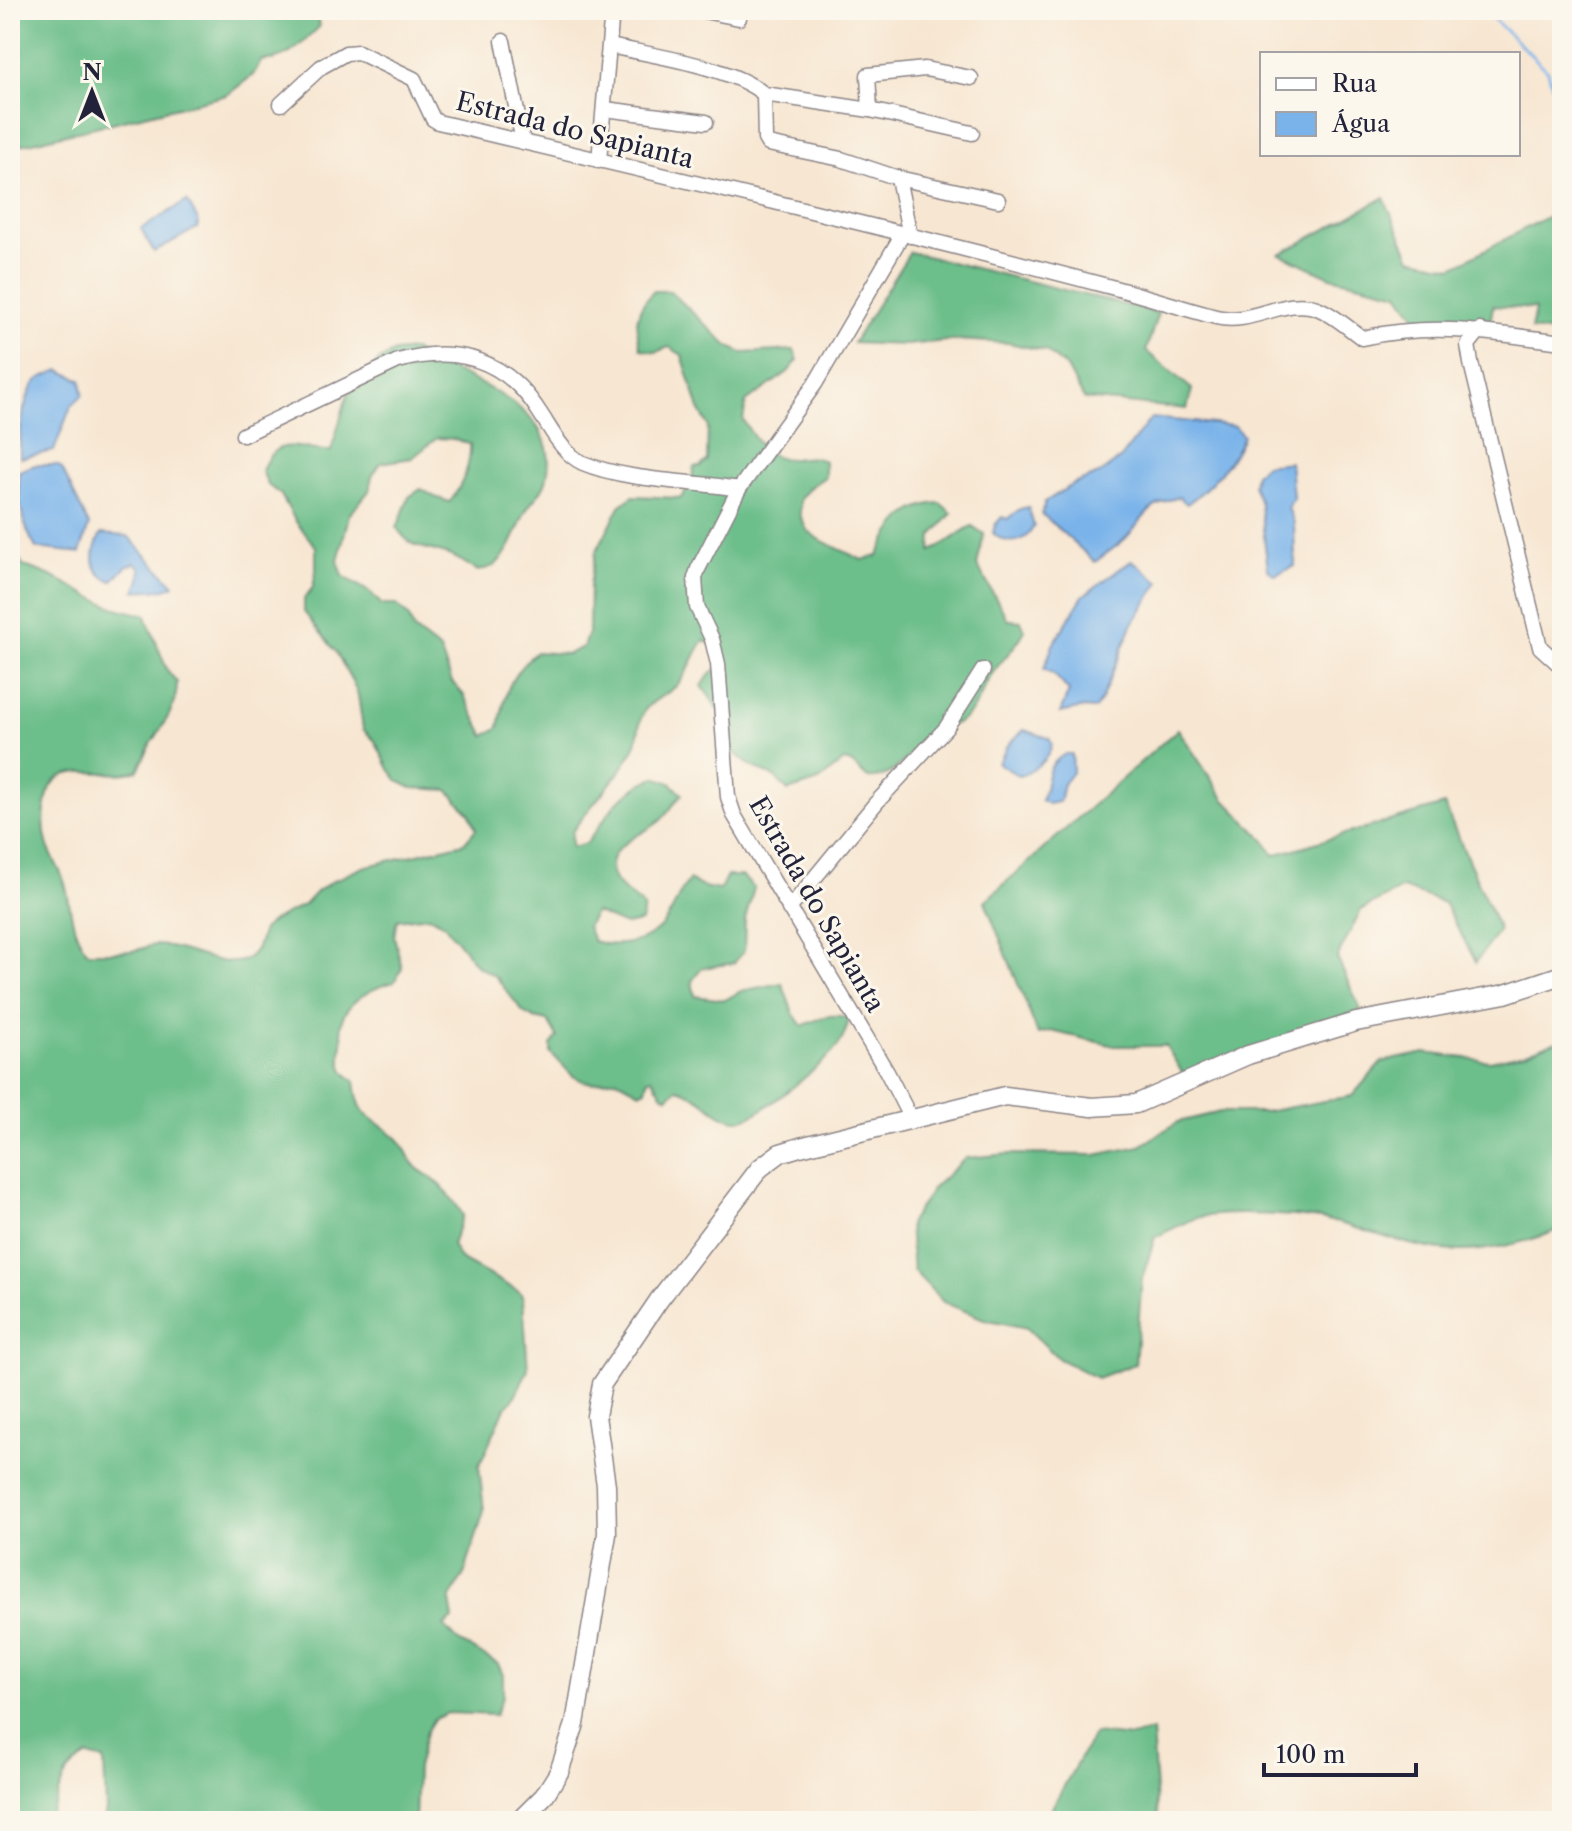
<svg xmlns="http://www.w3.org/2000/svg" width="1572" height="1831" viewBox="0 0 1572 1831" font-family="'Libre Caslon Text',serif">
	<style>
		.forest { fill: #6cbe8a; stroke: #477062; stroke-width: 2 }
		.water { fill: #79b3ea; stroke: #4e6a92; stroke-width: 2 }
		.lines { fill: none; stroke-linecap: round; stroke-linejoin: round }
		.stream { stroke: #79b3ea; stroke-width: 3 }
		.minor-casing { stroke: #8c8486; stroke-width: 17 }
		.major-casing { stroke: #8c8486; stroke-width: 21 }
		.minor { stroke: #fff; stroke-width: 14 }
		.major { stroke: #fff; stroke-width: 18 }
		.labels { text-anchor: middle; stroke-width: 6; stroke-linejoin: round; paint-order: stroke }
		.street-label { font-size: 26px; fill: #22223b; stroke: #fbf7ec }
	</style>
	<rect width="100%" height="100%" fill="#fbf7ec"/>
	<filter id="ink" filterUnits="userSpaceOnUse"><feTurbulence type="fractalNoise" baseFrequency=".0125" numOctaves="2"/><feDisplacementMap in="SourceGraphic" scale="16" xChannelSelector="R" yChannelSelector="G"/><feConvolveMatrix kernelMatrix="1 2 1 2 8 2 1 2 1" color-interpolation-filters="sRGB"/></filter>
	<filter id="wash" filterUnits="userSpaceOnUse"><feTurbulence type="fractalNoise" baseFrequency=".006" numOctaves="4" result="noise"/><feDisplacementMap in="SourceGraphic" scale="32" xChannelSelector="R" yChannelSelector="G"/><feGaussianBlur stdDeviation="1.8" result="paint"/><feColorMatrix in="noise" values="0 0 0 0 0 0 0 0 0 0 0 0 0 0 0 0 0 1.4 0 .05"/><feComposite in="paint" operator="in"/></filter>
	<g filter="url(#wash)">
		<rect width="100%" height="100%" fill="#f7e6d1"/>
		<g class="forest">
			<path d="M10,10H314L320,26C303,43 287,62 262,60L253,75L227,95L17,146L10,142Z"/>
			<polygon points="1384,198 1411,258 1453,267 1562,209 1562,334 1531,330 1535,309 1493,306 1490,324 1417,318 1399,293 1331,277 1280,254"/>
			<polygon points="910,252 1158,313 1146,351 1192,389 1187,409 1084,399 1067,368 1046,351 1008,343 956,340 906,345 853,343"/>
			<path d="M654,291H670L728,346L742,353L794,350L798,360L788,372L746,402L743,420C755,440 766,460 793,459C808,458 809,455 825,461V477L810,487L800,499V515L806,529L818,539L862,560L878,556C891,527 906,505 940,503L952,513L932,536L931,551C947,545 957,533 972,526L984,534L977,565L1008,620L1021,621L1025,630C1016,649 998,662 988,680C980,695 979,704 966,717C956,727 943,724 932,732C912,747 897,781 868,778L851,763L844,761L819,781L788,791L776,778L748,764L723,744L721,713L702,686L710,674L723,664L718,648L704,640C694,654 690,670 679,683C669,695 654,698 645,710C637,721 640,735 635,746C620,778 591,803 572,832V847L587,843L616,803L641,784L655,777L671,783L682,794C675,802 669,812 662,819C646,835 601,845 613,876C618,889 634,897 644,907L641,922L625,925L595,912L587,926L593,941C618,949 651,943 667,919C676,906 679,892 689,880L703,887L720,890L727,876H742L754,888L745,920L744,951L734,963L702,968L692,981L695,996L725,1000L741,991L782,983L793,1013L802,1026C817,1019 832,1012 849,1018C847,1029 844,1038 837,1047C825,1063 754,1122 737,1120C717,1119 702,1094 677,1089L668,1097L663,1095L652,1078L648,1079L646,1089L640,1092L616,1079L592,1083L583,1081L573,1076L551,1053V1045L557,1037L548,1021L534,1018L523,1012L495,976L477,966L443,923L429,916L397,920L394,936L402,968L394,982C374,987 345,1001 341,1024C340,1030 344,1036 342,1043C340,1059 339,1072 355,1081C359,1124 374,1115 398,1139C405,1146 408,1158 415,1166C420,1172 429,1175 435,1181C447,1190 455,1202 463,1215L452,1245L460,1259L520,1292L523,1299L528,1370L513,1400L505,1408L479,1466L484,1511L465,1572L450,1600L453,1619L444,1626L457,1640L498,1664L503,1675V1695L495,1715L448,1713L434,1719L426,1732L417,1768L415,1821H103L106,1810L104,1760L88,1756C56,1773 62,1794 47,1821H10V539L23,566C67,577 98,610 145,614L167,670L177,682C177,706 166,721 153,741C147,750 143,761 138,770C114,780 80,764 59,778C43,789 42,825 47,843C51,858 63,872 66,888C72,913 71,931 88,952C103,952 122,953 137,950C144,949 148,945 155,945C194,945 253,992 262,930L274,920L304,905L317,891L333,881L363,867L464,843L476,829L470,814L448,790L412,788L398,781L389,769L375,741L363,729L358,695L352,681L336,652L304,612V599L313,587L316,571V547L296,522L281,495L268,485L262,471C276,432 299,451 331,451L347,396L355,384L381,359L395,352L414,350C462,381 567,404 546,481C542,494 532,500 526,511C517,528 511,552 495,565C491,568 483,569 478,571C468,565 459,558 448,555C425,546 412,551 397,528L409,497L421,489L435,497L450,502C462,485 471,464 470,444L453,439L437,438L412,458L381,463L372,476L369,491L349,515L338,561L343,576L371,593L382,605H397L408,616L415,631L440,650L452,682L463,694L485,736L499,727C505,693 509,675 536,652L568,654L583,647L589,630L590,584L596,552L620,506L633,496L681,498L691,483L694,467H700L707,460L708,425L699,409L682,355L669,347L656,352L641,349C634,324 635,309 654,291Z"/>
			<polygon points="1178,729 1225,800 1266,842 1274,855 1444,805 1499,930 1476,962 1444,903 1403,888 1361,910 1337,958 1361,1010 1183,1074 1166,1046 1115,1046 1051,1031 1038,1034 985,901"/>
			<path d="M1562,1039V1229C1530,1241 1495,1251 1460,1251C1417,1251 1376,1233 1335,1222C1307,1215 1220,1210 1194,1219C1181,1224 1168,1231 1155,1237L1142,1279L1135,1364L1097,1378L1059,1359L1027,1328L984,1319L943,1302L913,1270L909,1224L933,1188L966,1158L1009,1154L1095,1155L1140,1146L1178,1122L1220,1112H1264L1352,1096L1382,1062L1425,1053L1490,1061L1526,1053Z"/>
			<polygon points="1152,1731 1158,1821 1034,1821 1050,1811 1094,1733 1132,1737"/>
		</g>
		<g class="water">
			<polygon points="187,201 199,222 197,228 154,252 141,229"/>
			<path d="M60,370L81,380L83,395L71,406L54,451L20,458C19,437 22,397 37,381C42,376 53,373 60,370Z"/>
			<path d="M1151,418L1235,426L1243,436C1232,463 1210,487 1187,504L1179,497C1147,505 1147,515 1127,537C1118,546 1105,554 1095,562L1042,514L1045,502L1072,485L1101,473L1121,458Z"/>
			<polygon points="1290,462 1293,498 1288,508 1294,523 1295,566 1275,575 1268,570 1260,504 1253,485 1255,474 1264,465"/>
			<path d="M35,465H57L62,469L89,525L80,553L36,548C21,523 18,500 19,471Z"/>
			<path d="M1028,507L1034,526C1025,544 1007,546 993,533L995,525L1002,517L1007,519L1020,509Z"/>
			<path d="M101,534L128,536L174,585L166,589L135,591L140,580L141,568L135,563L126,567L112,581C88,573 92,551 101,534Z"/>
			<polygon points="1132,560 1160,582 1132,625 1102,698 1095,709 1082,708 1060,713 1069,691 1054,674 1044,669 1053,645 1083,596"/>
			<path d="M1024,730L1049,738L1052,744C1050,758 1032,773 1019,776L998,763L1009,744Z"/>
			<path d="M1065,754H1072L1073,771L1063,784L1059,802L1048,804L1041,800C1051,780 1041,769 1065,754Z"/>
		</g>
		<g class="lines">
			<polyline class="stream" points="1484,10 1548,71 1562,119"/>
		</g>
	</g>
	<g filter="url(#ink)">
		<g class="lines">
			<defs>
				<g id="minor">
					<polyline points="699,10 739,18"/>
					<polyline points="503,41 523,142"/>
					<path d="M610,46C654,56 730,66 764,94L765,139L768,144L841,159L898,178L998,200"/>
					<polyline points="764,94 870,110 972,133"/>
					<path d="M281,104L321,67L346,53L358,52L414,79L433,119L438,122C663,175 888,228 1111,287C1146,296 1181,308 1216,317C1253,326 1284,296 1317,308C1333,314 1348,328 1362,338C1435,322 1490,333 1562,342"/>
					<polyline points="605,109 706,122"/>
					<polyline points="870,110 868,75 925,69 971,78"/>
					<polyline points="599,161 612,10"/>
					<polyline points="898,178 910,236"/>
					<polyline points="902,235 815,384 739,489 698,569 695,578 697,607 712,639 718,664 728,797 734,815 887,1072 911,1119"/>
					<polyline points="1480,330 1468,345 1471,363 1540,647 1562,667"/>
					<path d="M243,435L398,361C458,344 507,360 540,413C552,431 563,454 583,463C626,481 692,481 739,489"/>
					<polyline points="789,909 876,803 946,728 983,670"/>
				</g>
				<polyline id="major" points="519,1821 544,1796 559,1772 575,1724 607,1534 606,1485 596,1416 602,1384 659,1300 760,1168 780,1153 800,1147 1005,1096 1092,1107 1136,1104 1248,1055 1356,1022 1505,994 1562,975"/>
			</defs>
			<use href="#minor" class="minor-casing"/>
			<use href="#major" class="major-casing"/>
			<use href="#minor" class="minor"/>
			<use href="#major" class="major"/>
		</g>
	</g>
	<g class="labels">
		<g class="street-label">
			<text transform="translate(575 130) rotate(14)" y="9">Estrada do Sapianta</text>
			<text transform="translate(817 904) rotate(60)" y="9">Estrada do Sapianta</text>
		</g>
	</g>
	<rect width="1572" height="1831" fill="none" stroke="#fbf7ec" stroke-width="40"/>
	<rect x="1260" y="52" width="260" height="104" fill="#fbf7ec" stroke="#a4a2a5" stroke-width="2"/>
	<rect x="1276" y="78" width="40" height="12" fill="#ffffff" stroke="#a4a2a5" stroke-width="2"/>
	<text x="1332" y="92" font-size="24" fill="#22223b">Rua</text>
	<rect x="1276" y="112" width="40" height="24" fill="#79b3ea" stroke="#a4a2a5" stroke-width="2"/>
	<text x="1332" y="132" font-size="24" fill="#22223b">Água</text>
	<g transform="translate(92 92)" stroke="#fbf7ec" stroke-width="6" paint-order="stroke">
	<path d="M0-6L14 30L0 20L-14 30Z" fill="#22223b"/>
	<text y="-12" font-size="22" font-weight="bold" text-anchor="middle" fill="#22223b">N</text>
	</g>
	<path d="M1264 1763v12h152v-12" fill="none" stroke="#22223b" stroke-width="4"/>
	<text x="1276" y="1763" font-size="24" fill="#22223b" stroke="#fbf7ec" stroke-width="6" paint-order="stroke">100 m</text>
</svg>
